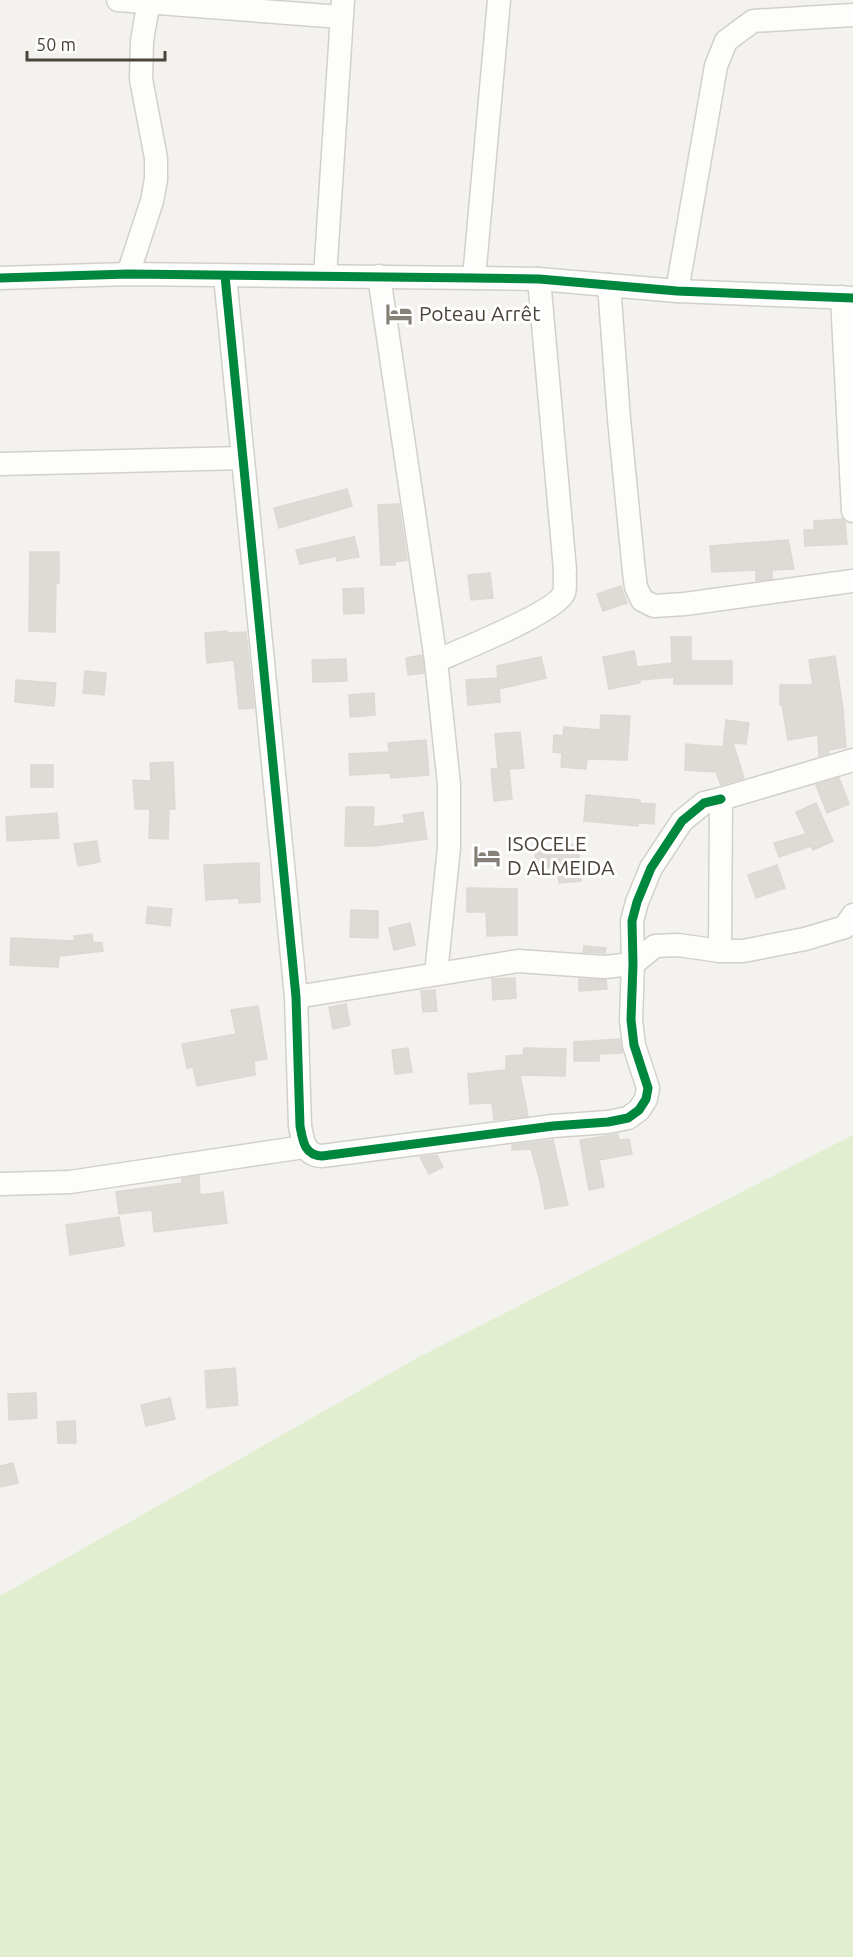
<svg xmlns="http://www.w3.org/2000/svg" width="853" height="1957" viewBox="0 0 853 1957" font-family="Ubuntu,sans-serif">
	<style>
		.green { fill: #e1eecf }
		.building { fill: #dedbd6; stroke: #dcd9d4; stroke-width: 1.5 }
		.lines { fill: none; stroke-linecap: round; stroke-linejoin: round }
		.minor-casing { stroke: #d2d0cb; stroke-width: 25 }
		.minor { stroke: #fdfdfc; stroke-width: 22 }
		.cycleway-casing { stroke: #fff; stroke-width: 13 }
		.cycleway { stroke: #00873e; stroke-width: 9 }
		.labels { text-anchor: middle; stroke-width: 6; stroke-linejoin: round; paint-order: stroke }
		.poi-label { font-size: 21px; fill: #4b4439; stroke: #fff; text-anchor: start }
	</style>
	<rect width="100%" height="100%" fill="#f4f2ee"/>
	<polygon class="green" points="853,1135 853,1957 0,1957 0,1596 419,1357"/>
	<g class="building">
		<polygon points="347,489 352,506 279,528 274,508"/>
		<polygon points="399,504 407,560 395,562 395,565 381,565 378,505"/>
		<polygon points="843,519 845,522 847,544 805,546 804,530 814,530 814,521"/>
		<polygon points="354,537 359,557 337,561 336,556 300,564 296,550"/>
		<polygon points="788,540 794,569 772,570 772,579 756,581 756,570 712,572 710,546"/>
		<polygon points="30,552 59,552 59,583 56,583 55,632 29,631"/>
		<polygon points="490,573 493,598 471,600 468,575"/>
		<polygon points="621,586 627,603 603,611 597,594"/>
		<polygon points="363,588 364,613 344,614 343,589"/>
		<polygon points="227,631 227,633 246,632 254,708 239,709 234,660 207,663 205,633"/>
		<polygon points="671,637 691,637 691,661 732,661 732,684 674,684 674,677 640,680 640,683 609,689 603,657 634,651 637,667 672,663"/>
		<polygon points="422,655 424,673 408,675 406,658"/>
		<polygon points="835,656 843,709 846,747 828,750 829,753 819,756 818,735 788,740 782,705 780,705 780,685 813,685 809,660"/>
		<polygon points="541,657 546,678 499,689 500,702 468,705 466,680 498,678 498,683 497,666"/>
		<polygon points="346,659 347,681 313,682 312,660"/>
		<polygon points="85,671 106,673 104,695 83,693"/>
		<polygon points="16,680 56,683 54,706 15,702"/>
		<polygon points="374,693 375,715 350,717 349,695"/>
		<polygon points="601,715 630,716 627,760 587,759 586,769 561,767 562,753 553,752 554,735 563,736 564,727 600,730"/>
		<polygon points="726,720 749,723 746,744 733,743 744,778 721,785 716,772 685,770 686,744 723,747"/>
		<polygon points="520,732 524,768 509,769 512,799 494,801 491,769 498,769 495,734"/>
		<polygon points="426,740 429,775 391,778 390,773 350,775 349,754 389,752 388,743"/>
		<polygon points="173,762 175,809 169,809 168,839 149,838 150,809 135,809 133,780 151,781 150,763"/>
		<rect x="31" y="765" width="22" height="22"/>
		<polygon points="839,778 849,804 827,813 816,785"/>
		<polygon points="586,795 640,800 640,803 655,804 654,824 638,823 638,826 584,821"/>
		<polygon points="816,803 833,841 813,850 811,846 779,857 774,843 806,834 796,812"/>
		<polygon points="346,807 374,807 373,827 405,823 403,815 423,812 427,839 373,846 345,846"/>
		<polygon points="57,813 59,838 7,841 6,817"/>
		<polygon points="97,841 100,862 78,866 74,844"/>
		<polygon points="578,844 581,881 559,883 557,868 536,868 535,849 555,849 555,847"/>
		<polygon points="259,863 260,902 239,903 239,898 206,900 204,865"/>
		<polygon points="777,865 785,888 756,898 748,875"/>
		<polygon points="467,888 517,889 517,935 487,936 486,912 467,912"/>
		<polygon points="148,907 172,909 170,926 146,923"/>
		<polygon points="351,910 378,911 378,938 350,937"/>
		<polygon points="410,923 415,945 394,950 389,928"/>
		<polygon points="92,934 93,942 102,943 103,951 59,956 58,967 10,965 11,938 75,941 74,936"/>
		<polygon points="584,946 606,948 605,953 583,952"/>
		<polygon points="515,978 516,998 493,1000 492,979"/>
		<polygon points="579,979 606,980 607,989 579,991"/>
		<polygon points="435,990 437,1011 423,1012 421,991"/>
		<polygon points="346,1004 350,1025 333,1029 329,1007"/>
		<polygon points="258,1006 267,1059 254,1061 255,1075 197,1086 193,1067 187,1068 182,1044 236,1034 231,1010"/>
		<polygon points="620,1039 622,1053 599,1054 599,1061 574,1061 574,1042"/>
		<polygon points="408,1048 412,1072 395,1074 392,1050"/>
		<polygon points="524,1048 566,1049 565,1076 520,1075 528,1116 494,1120 492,1103 470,1104 468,1074 506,1070 506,1056 523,1055"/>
		<polygon points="618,1134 619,1140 629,1139 632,1154 599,1160 604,1187 589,1190 580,1140"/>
		<polygon points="553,1140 568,1205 545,1209 540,1181 531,1149 512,1150 512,1145"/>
		<polygon points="437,1155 443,1167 429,1174 420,1157"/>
		<polygon points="199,1176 200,1195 223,1192 227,1223 154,1232 152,1210 119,1214 116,1192 182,1183 182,1179"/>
		<polygon points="119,1217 124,1246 70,1255 66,1225"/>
		<polygon points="235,1368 238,1405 207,1408 205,1371"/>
		<polygon points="36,1393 37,1418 9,1420 8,1394"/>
		<polygon points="170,1398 175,1419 146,1426 141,1405"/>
		<polygon points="75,1421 76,1443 58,1443 57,1422"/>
		<polygon points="13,1463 18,1483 0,1487 0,1466"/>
	</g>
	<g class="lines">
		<defs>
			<g id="minor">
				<polyline points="118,0 341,17"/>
				<polyline points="128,274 152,201 156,179 156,158 141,79 142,41 149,0"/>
				<path d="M225,276L296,997L300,1126C303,1141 304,1155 322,1156L553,1126L608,1122L628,1118L639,1110L646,1099L648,1088L634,1045L631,1020L633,964L632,921L637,902L651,868L682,821L704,803L721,799"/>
				<polyline points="325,276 343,0"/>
				<polyline points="379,276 436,661 449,785 449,847 436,974"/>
				<polyline points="0,278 128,274 474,278 539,279 677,291 853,298"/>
				<polyline points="474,278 499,0"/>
				<polyline points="609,285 619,419 634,572 636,587 642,600 654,606 685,604 853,581"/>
				<polyline points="677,291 716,66 726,41 753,21 853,15"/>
				<polyline points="842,297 853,511"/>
				<polyline points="0,464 242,458"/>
				<path d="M436,661C459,651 556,612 564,593C566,587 564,577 565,570L539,279"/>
				<polyline points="720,951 721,799 853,760"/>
				<polyline points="296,997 518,961 604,967 633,964 655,946 678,945 720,951 743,951 805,939 845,927 853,915"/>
				<polyline points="0,1184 70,1182 304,1147"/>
			</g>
		</defs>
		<use href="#minor" class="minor-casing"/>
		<use href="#minor" class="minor"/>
		<defs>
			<g id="cycleway">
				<path d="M225,276L296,997L300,1126C303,1141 304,1155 322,1156L553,1126L608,1122L628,1118L639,1110L646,1099L648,1088L634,1045L631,1020L633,964L632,921L637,902L651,868L682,821L704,803L721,799"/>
				<polyline points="0,278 128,274 474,278 539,279 677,291 853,298"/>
			</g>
		</defs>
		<use href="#cycleway" class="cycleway-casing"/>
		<use href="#cycleway" class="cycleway"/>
	</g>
	<defs>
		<symbol id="hotel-bare" viewBox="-9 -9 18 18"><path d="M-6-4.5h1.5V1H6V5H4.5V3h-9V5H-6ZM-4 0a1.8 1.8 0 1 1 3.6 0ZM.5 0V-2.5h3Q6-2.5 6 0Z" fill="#868178" stroke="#fff" stroke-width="2.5" paint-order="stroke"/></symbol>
	</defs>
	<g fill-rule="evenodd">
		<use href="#hotel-bare" x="380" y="295" width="38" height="38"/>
		<use href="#hotel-bare" x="468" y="837" width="38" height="38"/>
	</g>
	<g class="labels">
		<g class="poi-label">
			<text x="419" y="321">Poteau Arrêt</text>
			<text x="507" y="851">ISOCELE<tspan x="507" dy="24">D ALMEIDA</tspan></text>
		</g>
	</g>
	<path d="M27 51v9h138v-9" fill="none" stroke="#4b4439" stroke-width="3"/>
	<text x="36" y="51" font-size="18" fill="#4b4439" stroke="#ffffff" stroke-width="4.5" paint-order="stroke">50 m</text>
</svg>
